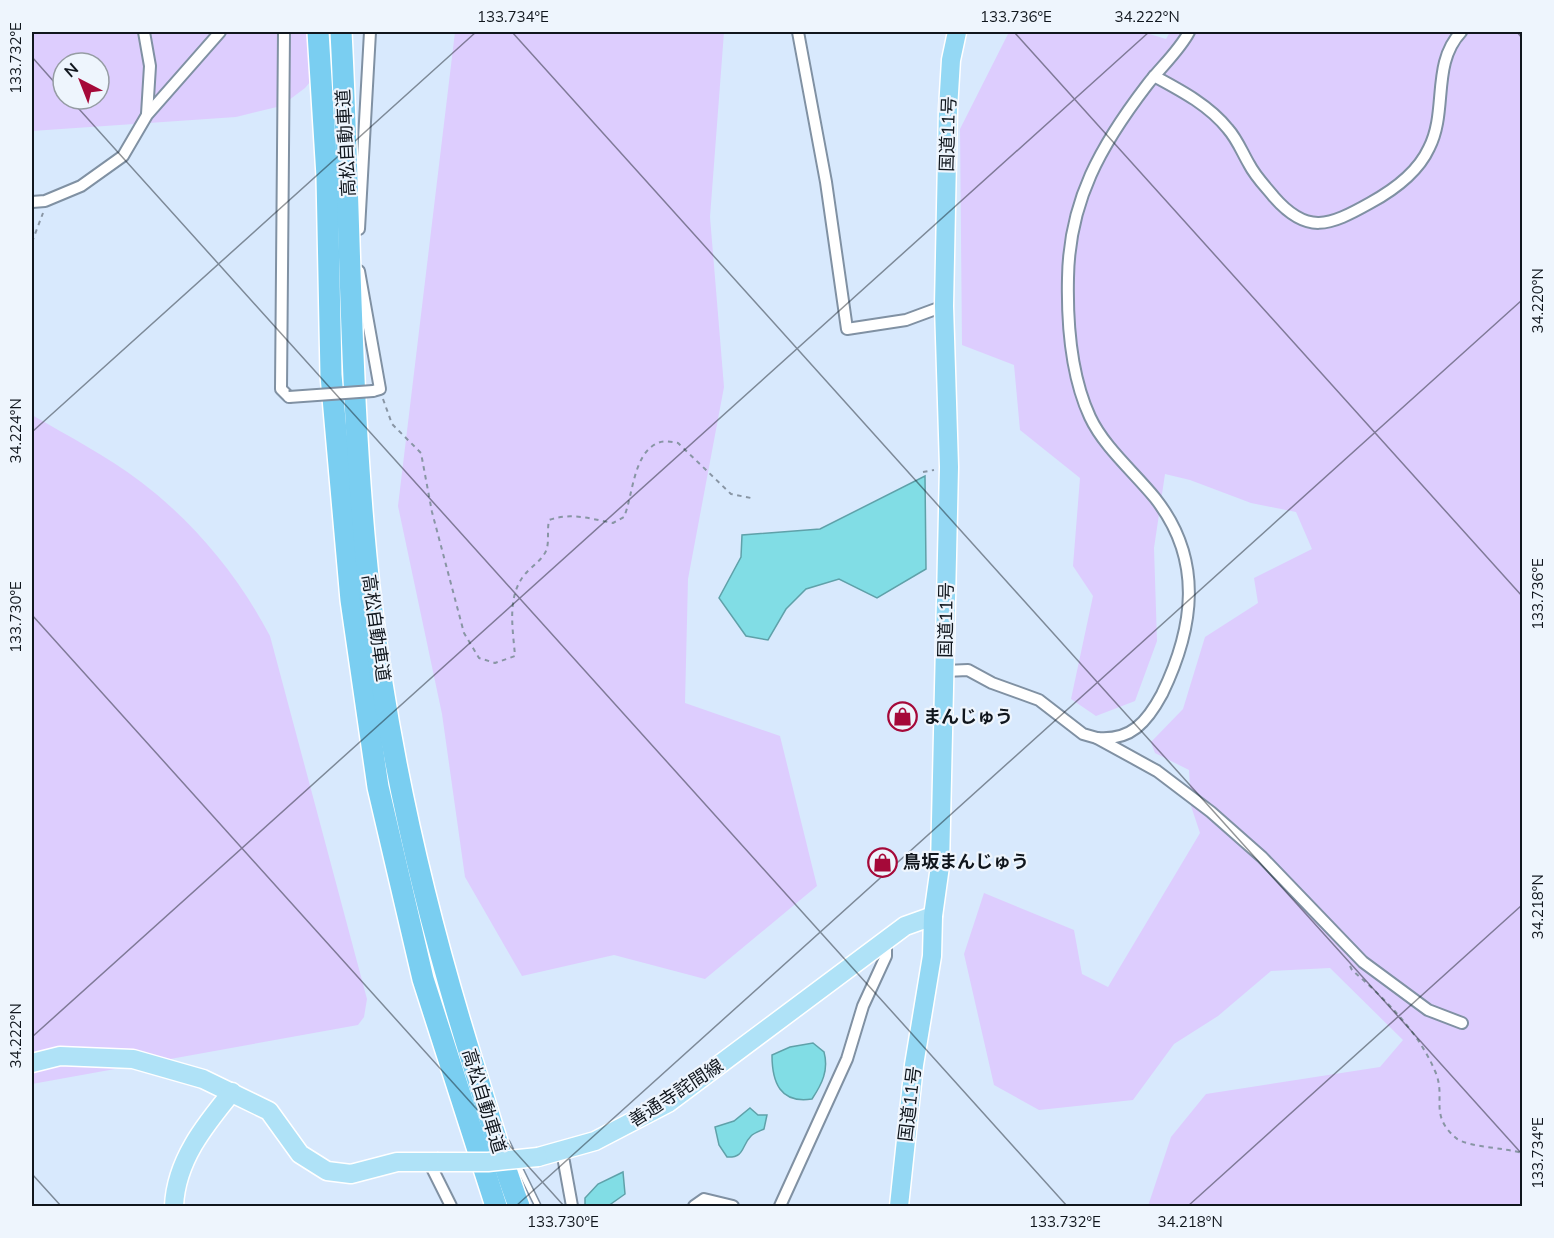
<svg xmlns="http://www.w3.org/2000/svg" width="1554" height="1238" viewBox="0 0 1554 1238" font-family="Mulish,'Noto Sans JP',sans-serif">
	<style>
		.green { fill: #ddcdfe; fill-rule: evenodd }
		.water { fill: #81dde5; stroke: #5fa1a9; stroke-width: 1.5 }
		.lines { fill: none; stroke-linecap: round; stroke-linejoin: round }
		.service-casing { stroke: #8091a3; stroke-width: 8 }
		.minor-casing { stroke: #8091a3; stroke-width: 14 }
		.primary-casing { stroke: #fff; stroke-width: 21 }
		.trunk-casing { stroke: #fff; stroke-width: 21 }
		.motorway-casing { stroke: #fff; stroke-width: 24 }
		.path { stroke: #8895a4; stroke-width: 2; stroke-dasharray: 4.5 4.5; stroke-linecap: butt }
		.service { stroke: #fff; stroke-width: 5 }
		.minor { stroke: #fff; stroke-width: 10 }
		.primary { stroke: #afe2f7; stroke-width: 18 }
		.trunk { stroke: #94d8f4; stroke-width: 18 }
		.motorway { stroke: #7acef1; stroke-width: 21 }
		.minor-bridge-casing { stroke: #8091a3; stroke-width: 14; stroke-linecap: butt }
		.primary-bridge-casing { stroke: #fff; stroke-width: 21; stroke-linecap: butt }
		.minor-bridge { stroke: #fff; stroke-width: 10 }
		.primary-bridge { stroke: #afe2f7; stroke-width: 18 }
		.ticks { fill: none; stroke: #10161d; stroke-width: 1.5; stroke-opacity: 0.45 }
		.labels { text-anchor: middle; stroke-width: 4.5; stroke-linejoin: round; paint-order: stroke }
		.street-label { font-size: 18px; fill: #10161d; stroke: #eef5fd }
		.poi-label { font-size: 18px; font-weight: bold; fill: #10161d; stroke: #eef5fd; text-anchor: start }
		.neatline { fill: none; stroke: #10161d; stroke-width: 2 }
		.ticks-label { font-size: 15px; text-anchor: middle; fill: #10161d }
	</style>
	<rect width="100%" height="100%" fill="#d8e9fd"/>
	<g class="green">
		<path d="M32,32H321L315,76L305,88L281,106L236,117L32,131ZM63,63H99V99H63Z"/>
		<polygon points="455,32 724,32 710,217 724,387 688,579 685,703 780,736 817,886 705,979 614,955 522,976 465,877 442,714 398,506"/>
		<polygon points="1009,32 1143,32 1166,39 1170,32 1522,32 1522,1206 1148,1206 1171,1137 1206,1094 1380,1067 1403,1040 1330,968 1271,971 1218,1016 1174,1044 1133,1100 1039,1110 994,1085 964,954 984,893 1074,930 1082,974 1108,987 1200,833 1191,806 1189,770 1155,753 1151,742 1183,709 1205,637 1258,603 1254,578 1312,549 1296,512 1251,503 1190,480 1165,474 1154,548 1157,641 1135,701 1096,716 1071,699 1093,596 1073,566 1080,478 1020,430 1014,365 962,345 960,129"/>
		<path d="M32,415C68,436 107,456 141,482C195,523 239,577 270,636L367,999L364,1017L358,1025L32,1084Z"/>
	</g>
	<g class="water">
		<polygon points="925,476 926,569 877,598 839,579 806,589 786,609 768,640 746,636 719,598 741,557 742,535 820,529"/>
		<path d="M813,1043L824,1052C829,1070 822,1084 812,1099C780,1104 772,1082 772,1055L790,1047Z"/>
		<path d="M750,1108L758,1115H767L764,1129C760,1131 754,1133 751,1136C741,1146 745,1158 727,1157L719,1145L715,1127L734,1121Z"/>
		<polygon points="623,1172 625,1194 608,1206 585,1206 585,1198 598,1184"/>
	</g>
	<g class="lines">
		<defs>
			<polyline id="service" points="507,1143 538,1206"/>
			<g id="minor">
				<polyline points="144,32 150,66 147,114"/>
				<polyline points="284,32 281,389 289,397"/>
				<polyline points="798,32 826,182 847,329 906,320 944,306"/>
				<path d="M1154,76C1180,90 1209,105 1228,129C1237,139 1242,152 1249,164C1255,176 1265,186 1274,197C1307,235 1329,226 1370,203C1392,191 1418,172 1429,148C1448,111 1431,64 1461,32"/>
				<polyline points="32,202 45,201 81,186 123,156 147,115 220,32"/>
				<polyline points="359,229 370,32"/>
				<polyline points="359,271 380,389 373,391"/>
				<polyline points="945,671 968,670 992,683 1039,700 1083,734 1097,738 1157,771 1211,812 1262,857 1363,962 1428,1010 1462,1023"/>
				<path d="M1097,738C1131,741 1147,722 1162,694C1194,628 1204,560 1155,498C1134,472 1104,447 1090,417C1071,376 1067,323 1068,278C1069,201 1101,145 1147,85C1160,68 1179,51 1189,32"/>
				<polyline points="562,1151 572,1206"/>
				<polyline points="429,1162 451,1206"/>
				<polyline points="694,1206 704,1199 733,1206"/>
				<polyline points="780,1206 847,1059 863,1006 886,956 886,943"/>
			</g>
			<g id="primary">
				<polyline points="32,1063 60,1056 133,1059 203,1079 269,1111 300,1154 327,1171 351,1174 397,1162 437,1162"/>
				<polyline points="538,1157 595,1141 668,1103 905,926 933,916"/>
				<path d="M174,1206C176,1161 204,1126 232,1092"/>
			</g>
			<polyline id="trunk" points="899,1206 914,1065 932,956 933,916 940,866 949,467 944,306 948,109 951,60 957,32"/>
			<g id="motorway">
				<polyline points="318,32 327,176 331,375 351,600 378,787 423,979 496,1206"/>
				<path d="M341,32C351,219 349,408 370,595C388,754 425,911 473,1064C488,1111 501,1160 519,1206"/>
			</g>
		</defs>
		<use href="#service" class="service-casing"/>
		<use href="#minor" class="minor-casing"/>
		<use href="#primary" class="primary-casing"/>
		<use href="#trunk" class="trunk-casing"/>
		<use href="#motorway" class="motorway-casing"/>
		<g class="path">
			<polyline points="32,242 43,213"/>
			<path d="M383,399L392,424L421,453L432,512L464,633L479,658L495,663L515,656C513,629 506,595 526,573C532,566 544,559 547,548C549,540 547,530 549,520C571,512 591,519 613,523L624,517C633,496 633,453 658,443C664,440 672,442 678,443L731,494L751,498"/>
			<polyline points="923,472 934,470"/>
			<path d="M1350,966L1352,970C1384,998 1418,1031 1435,1071C1447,1098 1428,1114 1456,1138C1466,1147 1507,1148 1522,1153"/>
		</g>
		<use href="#service" class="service"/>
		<use href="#minor" class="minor"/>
		<use href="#primary" class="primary"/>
		<use href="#trunk" class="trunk"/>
		<use href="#motorway" class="motorway"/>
		<defs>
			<polyline id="minor-bridge" points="289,397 373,391"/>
			<polyline id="primary-bridge" points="437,1162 488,1162 538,1157"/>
		</defs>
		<use href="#minor-bridge" class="minor-bridge-casing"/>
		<use href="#primary-bridge" class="primary-bridge-casing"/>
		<use href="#minor-bridge" class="minor-bridge"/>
		<use href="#primary-bridge" class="primary-bridge"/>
	</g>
	<path class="ticks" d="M512,32L1522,1154M1014,32L1522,596M1517,32L1522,38M32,57L63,92M70,99L1067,1206M32,432L476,32M32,615L564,1206M32,1037L1149,32M32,1174L61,1206M516,1206L1522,300M1188,1206L1522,905"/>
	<defs>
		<symbol id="shop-ring" viewBox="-11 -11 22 22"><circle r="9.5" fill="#eef5fd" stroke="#a50939" stroke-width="1.5"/><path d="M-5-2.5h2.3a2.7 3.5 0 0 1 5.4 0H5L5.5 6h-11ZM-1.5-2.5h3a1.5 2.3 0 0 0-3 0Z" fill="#a50939"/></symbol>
	</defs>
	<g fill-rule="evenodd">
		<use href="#shop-ring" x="886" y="700" width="33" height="33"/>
		<use href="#shop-ring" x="866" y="846" width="33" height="33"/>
	</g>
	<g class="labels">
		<g class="street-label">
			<text transform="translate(948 134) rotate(-88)" y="6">国道11号</text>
			<text transform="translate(346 143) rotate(-93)" y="6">高松自動車道</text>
			<text transform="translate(946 620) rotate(-89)" y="6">国道11号</text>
			<text transform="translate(376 628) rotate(82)" y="6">高松自動車道</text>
			<text transform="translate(676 1093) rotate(-33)" y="6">善通寺詫間線</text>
			<text transform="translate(484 1101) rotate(73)" y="6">高松自動車道</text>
			<text transform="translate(910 1104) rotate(-83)" y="6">国道11号</text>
		</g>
		<g class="poi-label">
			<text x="923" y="723">まんじゅう</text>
			<text x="903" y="868">鳥坂まんじゅう</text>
		</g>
	</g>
	<rect width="1554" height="1238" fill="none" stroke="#eef5fd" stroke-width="66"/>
	<g transform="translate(81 81) rotate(318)"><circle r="28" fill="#eef5fd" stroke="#959ca3" stroke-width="1.5"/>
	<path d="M0-4.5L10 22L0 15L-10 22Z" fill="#a50939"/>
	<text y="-9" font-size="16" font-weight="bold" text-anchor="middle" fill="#10161d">N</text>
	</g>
	<rect x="33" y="33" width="1488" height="1172" class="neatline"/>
	<g class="ticks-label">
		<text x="513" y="22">133.734°E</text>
		<text x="1016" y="22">133.736°E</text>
		<text x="1147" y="22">34.222°N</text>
		<text transform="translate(16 58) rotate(-90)" y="5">133.732°E</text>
		<text transform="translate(1538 301) rotate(-90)" y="5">34.220°N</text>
		<text transform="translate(16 431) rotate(-90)" y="5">34.224°N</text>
		<text transform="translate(1538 594) rotate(-90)" y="5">133.736°E</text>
		<text transform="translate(16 617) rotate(-90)" y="5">133.730°E</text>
		<text transform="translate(1538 907) rotate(-90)" y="5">34.218°N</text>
		<text transform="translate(16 1036) rotate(-90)" y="5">34.222°N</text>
		<text transform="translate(1538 1153) rotate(-90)" y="5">133.734°E</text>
		<text x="563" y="1227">133.730°E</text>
		<text x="1065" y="1227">133.732°E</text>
		<text x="1190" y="1227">34.218°N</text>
	</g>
</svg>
